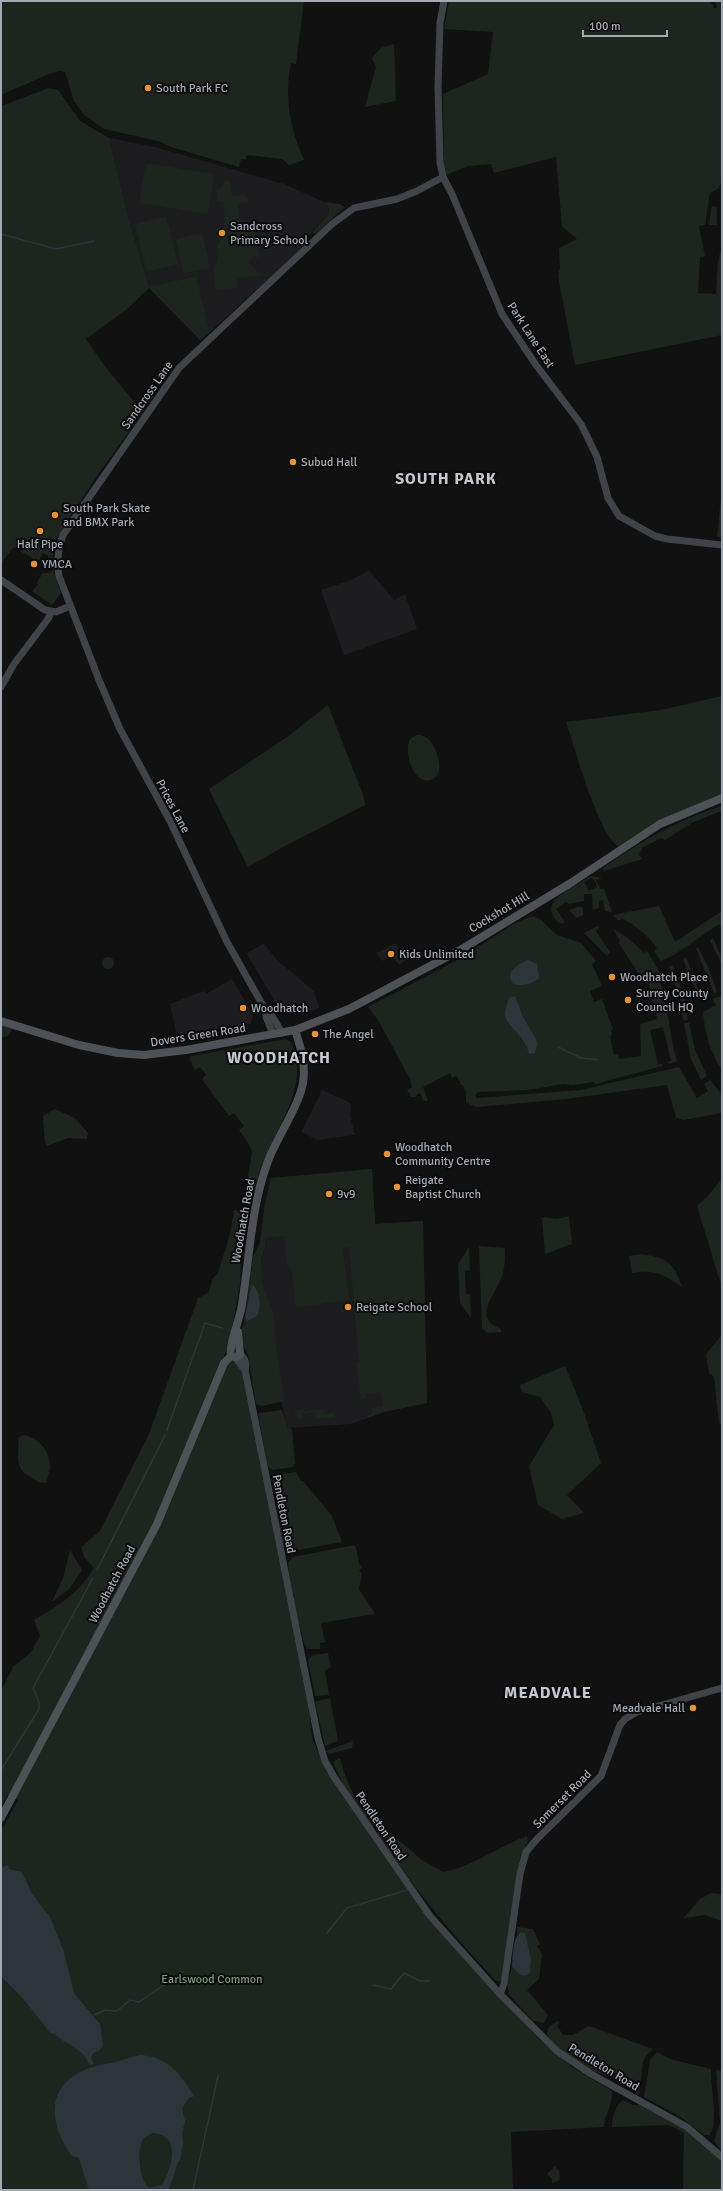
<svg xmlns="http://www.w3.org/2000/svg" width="723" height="2191" viewBox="0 0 723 2191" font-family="Signika,sans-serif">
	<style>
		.built { fill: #1d1d1f }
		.green { fill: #1e251e; fill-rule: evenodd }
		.water { fill: #2b353a; fill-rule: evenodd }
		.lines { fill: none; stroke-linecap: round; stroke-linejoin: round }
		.stream { stroke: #2b353a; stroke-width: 1.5 }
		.secondary { stroke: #404347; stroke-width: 7 }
		.primary { stroke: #4e5156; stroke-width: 8 }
		.poi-dot { fill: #e69335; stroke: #0c0c0d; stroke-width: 1.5 }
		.labels { text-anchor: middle; stroke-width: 4; stroke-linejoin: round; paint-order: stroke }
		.poi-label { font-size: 12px; fill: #a3aab2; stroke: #0c0c0d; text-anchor: start }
		.street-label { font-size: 12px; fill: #a3aab2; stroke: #0c0c0d }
		.park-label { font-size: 12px; fill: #7d9c7b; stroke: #0c0c0d }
		.district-label { font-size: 16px; font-weight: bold; letter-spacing: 1px; fill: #c4c8cf; stroke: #0c0c0d }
	</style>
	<rect width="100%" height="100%" fill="#111112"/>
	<g class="built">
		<polygon points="109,138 155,147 284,184 324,202 329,210 328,215 314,229 300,250 210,332 195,276 149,288 130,224"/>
		<polygon points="369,570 394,600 405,594 417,629 344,655 321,590 351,580"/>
		<polygon points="395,943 407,959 399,965 392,956 382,961 377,953"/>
		<polygon points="264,944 278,961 314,991 319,1008 307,1013 300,1013 283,1008 275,1001 246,953"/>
		<polygon points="232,979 253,1015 251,1024 177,1036 170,1004 204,991 206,994"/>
		<polygon points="322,1090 351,1103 350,1116 355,1135 318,1140 301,1132"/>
		<polygon points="372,1169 375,1224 423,1221 427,1403 384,1412 351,1424 288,1428 278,1391 273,1319 262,1283 263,1275 261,1259 265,1248 265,1227 271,1178"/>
	</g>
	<g class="green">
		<path d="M1,1H304L296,64L291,63C284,97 290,129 304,160L289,165L282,159L247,155L246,159H241L239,167L171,147L158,141L104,129L84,115L74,101L65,72L60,71L49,74L1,95Z"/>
		<polygon points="449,1 710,1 715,9 717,6 715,1 722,1 722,180 719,188 710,193 705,225 699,226 705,256 700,257 698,293 716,294 718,261 722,246 722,335 575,365 558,276 560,268 559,248 577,239 562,226 556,157 494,173 491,164 468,166 446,175 444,167 443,94 488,74 493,32 444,29"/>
		<polygon points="394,44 396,101 365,107 376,67 372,58 381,48"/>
		<polygon points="49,88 58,90 80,121 109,138 130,224 149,287 196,276 210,332 200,340 149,288 127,309 86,339 106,368 143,412 99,473 56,539 53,549 53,566 49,565 48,556 43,553 39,560 36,558 35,560 14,547 1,563 1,106"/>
		<polygon points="146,163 214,174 208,214 139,203"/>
		<polygon points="230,180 232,196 246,195 249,202 238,204 242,230 256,228 260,256 258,258 255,255 248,262 261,275 237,279 238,288 216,290 213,267 218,261 217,245 221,240 220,228 226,227 223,201 217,201 216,189 222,188 224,181"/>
		<polygon points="324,202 339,204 345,207 315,234 312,232 328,215 329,209"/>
		<polygon points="712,206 717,207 717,225 709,225"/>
		<polygon points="166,216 178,264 147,272 135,224"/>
		<polygon points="202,233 210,268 183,273 176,239"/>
		<polygon points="722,488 722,538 717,537"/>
		<polygon points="53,570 61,593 52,605 32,591 38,585 37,582 43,573 49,573"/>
		<path d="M722,696V795L715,796L665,819L619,847C598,835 575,748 566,722L661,710Z"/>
		<polygon points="328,705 363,795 365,805 283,847 248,867 209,789 287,737"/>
		<path d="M417,735C433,733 444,764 437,776C417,794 402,754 410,739Z"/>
		<path d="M722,806V811L693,822L665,840L662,838L643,847L639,854L642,859L604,871L603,868C639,842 679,819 722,806Z"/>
		<path d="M591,876L602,878L596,880L600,889L604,888L612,912L605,911L603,900L599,901V908L593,910L592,894H584V901L569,904L566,902L556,909L565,922L562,924C557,922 554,919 552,913C546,897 580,884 591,876ZM591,878L595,881L597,887L588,891L585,882Z"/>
		<path d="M659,906L675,942L722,911V928L719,924L674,955L661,961L654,951L657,948C648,935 635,925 621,918L619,921L613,915C629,911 643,910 659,906Z"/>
		<polygon points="577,907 583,907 583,915 576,918 569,910"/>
		<path d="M533,916L540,919L557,935L581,943L596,961L592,964L602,986L590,991L594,1002L602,999L613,1030H611L612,1035L610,1036L614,1055L618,1054L619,1059L641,1056L640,1024L657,1019L648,980L640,981L637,971L618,942L620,941L613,929L628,938L644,953L647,951L661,974L658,976C669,1003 668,1033 677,1061L670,1064L668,1062L671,1061L663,1027L650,1030L658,1064H663L662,1066L595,1084L594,1082L573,1085L563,1084L529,1090L478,1092L475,1095L477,1098L581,1090L679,1067L697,1098L708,1091L704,1084L710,1080L720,1092L722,1091V1115L721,1113L683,1120L676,1117L667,1085L566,1099L477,1107L466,1103V1092L463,1085H461L457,1076L452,1078L450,1073L423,1087L428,1101H423L421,1094L419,1093L415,1097H411L407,1090L412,1087L410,1079L378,1020L368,1007L463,957L515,923ZM523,962L529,984H513L519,965Z"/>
		<polygon points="597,926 599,928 596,931 610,952 607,956 584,933"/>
		<polygon points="713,938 722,958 722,965 710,940"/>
		<polygon points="698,947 710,971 717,992 714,993 696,949"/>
		<circle cx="108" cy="963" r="6"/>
		<polygon points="686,957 701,997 699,998 683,959"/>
		<polygon points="672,965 684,995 688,1020 683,1020 681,1001 669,967"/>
		<path d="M722,996V1070C710,1052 705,1034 703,1012L716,1005L712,999Z"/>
		<polygon points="684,1023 689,1023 695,1050 707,1076 701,1080 691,1059"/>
		<polygon points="1,1025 12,1029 8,1036 1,1038"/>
		<path d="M286,1039L291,1042C310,1080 282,1119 267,1153C260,1167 257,1182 253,1197L244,1199L252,1153L250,1146L239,1130L244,1126L234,1113L229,1116L202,1079L206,1075L200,1067L195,1070L189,1059L191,1056Z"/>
		<polygon points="55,1109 75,1118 88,1133 87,1139 68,1138 47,1146 45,1142 43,1116"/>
		<polygon points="372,1169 375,1224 423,1221 427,1403 384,1412 362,1420 372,1413 372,1408 383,1406 381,1392 366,1394 367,1399 361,1400 356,1362 359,1361 349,1247 343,1248 349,1300 299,1307 296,1306 295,1302 292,1272 287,1264 284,1236 265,1238 265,1248 261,1259 263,1275 262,1283 274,1315 275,1338 284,1401 262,1406 256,1404 248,1355 242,1343 241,1330 244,1324 253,1257 260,1242 265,1203 271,1178"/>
		<polygon points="722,1178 722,1288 697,1206 708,1196"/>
		<path d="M234,1210L246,1212L249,1217L241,1257L240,1285L230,1338L224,1357L237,1363L242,1371L310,1715L312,1738L325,1768L421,1908L539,2039L572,2067L612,2091C614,2102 604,2115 604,2127L511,2132L513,2190H1V1831L18,1800L8,1794L1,1806V1691L13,1667L31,1652L40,1636L34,1620C57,1607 81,1591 94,1568L84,1557L81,1547L100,1531L149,1434L198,1298L208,1293L213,1278L218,1273L230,1234Z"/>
		<polygon points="569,1216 572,1244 545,1254 542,1217 558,1219"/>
		<path d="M479,1246L505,1248C505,1259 505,1269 501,1279C494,1296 472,1319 501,1329V1332L487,1333L482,1328Z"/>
		<polygon points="469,1247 470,1270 465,1271 466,1294 470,1294 471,1318 460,1303 458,1264"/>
		<path d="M640,1254C665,1257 674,1262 682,1287C664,1274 655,1269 632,1273L629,1256Z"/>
		<polygon points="722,1335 722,1426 719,1423 714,1377 709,1373 706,1354"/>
		<polygon points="565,1366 583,1410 601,1463 567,1495 584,1513 562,1519 538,1505 529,1466 554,1425 551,1413 540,1397 522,1392 520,1385"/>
		<polygon points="304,1409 304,1411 324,1409 325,1414 336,1412 334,1417 316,1419 315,1412 302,1414 302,1419 299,1419 294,1410"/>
		<polygon points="282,1410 288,1428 292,1429 295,1463 293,1467 273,1470 268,1467 258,1415 259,1413"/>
		<path d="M23,1435C39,1437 51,1452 50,1469C49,1473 47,1477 47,1482L44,1483C39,1483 36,1481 32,1478C12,1467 20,1456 18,1438Z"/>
		<polygon points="296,1472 301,1481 303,1481 332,1516 342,1542 293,1551 283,1546 278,1518 278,1504 271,1479 276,1475"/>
		<path d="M349,1546H355C359,1553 356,1561 362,1567L359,1571L362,1573L359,1589L375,1614L321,1623L325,1642L320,1643V1649H307L304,1643L293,1599L295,1596L292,1592L288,1563L293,1557Z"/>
		<polygon points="70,1550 82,1570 69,1589 52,1602 63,1578"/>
		<polygon points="328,1653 331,1667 325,1671 329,1695 315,1696 308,1660 313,1655"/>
		<polygon points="330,1698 338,1741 325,1746 315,1702"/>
		<polygon points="353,1741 352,1748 329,1754 325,1751"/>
		<path d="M340,1758C347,1785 357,1806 377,1825L374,1827L370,1825L344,1786L333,1762Z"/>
		<path d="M381,1825L422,1860L443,1872C475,1866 497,1847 527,1836L528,1840L520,1859L502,1978L500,1982L495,1980C452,1934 412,1886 377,1833Z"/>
		<polygon points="711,1893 722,1894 722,1921 705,1915 684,1918 700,1899"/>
		<path d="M517,1927L533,1929L540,1944L537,1946L542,1954L539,1979L527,1990L548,2015L544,2023L533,2021L510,1996C505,1983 509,1978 512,1967L514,1970L531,1967L525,1933L521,1932L517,1935Z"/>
		<polygon points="557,2021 560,2022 557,2026 563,2035 573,2035 589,2026 653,2049 645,2057 643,2062 639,2095 611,2077 589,2070 558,2047 548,2037 547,2033 548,2028"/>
		<path d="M657,2052L670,2059L711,2069C710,2087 719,2121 710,2135H704L679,2116L644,2097L650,2060Z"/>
		<polygon points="716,2070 722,2071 722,2152 714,2141 720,2122"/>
		<path d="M623,2100L633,2105H640L685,2129L722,2161V2190H683L684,2133L669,2125L612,2127C612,2119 615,2104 623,2100Z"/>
		<polygon points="555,2166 559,2171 560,2180 552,2183 552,2179 547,2174"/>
	</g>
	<g class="water">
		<path d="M528,960L537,964L539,978C532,985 522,986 513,984C504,972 517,965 528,960Z"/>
		<path d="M515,996L523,1017L536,1039L537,1045L535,1053L529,1054C526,1035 505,1026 505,1014C505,1009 508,1003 509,998Z"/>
		<path d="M252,1284C260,1291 263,1309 256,1317L247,1321L245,1316Z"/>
		<path d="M8,1865L9,1869L22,1872L32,1894L50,1917L63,1949L74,1993L100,2024L103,2046L99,2051L93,2053L91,2058L94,2064L89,2065C86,2049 65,2045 55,2034L50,2033C35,2013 20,1993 1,1977V1868Z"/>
		<path d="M521,1932L525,1933L531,1960L530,1973L524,1976L519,1974L512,1967C513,1957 512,1938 521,1932Z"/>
		<path d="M140,2055C167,2056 181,2074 194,2096L189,2098L182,2108L185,2121L182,2133L183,2144L180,2160L178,2162L169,2190H89L79,2158L72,2156C38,2107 56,2071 111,2063C118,2062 130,2057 140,2055ZM153,2133C182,2135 172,2168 162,2185L150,2188C139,2183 136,2147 144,2138C146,2136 151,2134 153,2133Z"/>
	</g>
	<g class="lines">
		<g class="stream">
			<polyline points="1,234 56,249 94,241"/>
			<polyline points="558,1047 581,1058 598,1060"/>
			<polyline points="167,1430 205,1323 222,1328"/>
			<polyline points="97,1570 165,1435"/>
			<polyline points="1,1770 39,1709 39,1702 33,1688 93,1578"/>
			<polyline points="327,1933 347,1908 407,1890"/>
			<polyline points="373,1985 391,1989 404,1973 420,1981 430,1981"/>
			<polyline points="94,2015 105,2010 117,2011 130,2000 139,2002 183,1972"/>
			<polyline points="193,2190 218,2076"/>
		</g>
		<g class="secondary">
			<polyline points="444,1 440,23 438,87 440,162 443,177 452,194 502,314 536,365 581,424 597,457 608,498 619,516 655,536 667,539 722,545"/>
			<polyline points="1,580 45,610 56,612 70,606"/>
			<polyline points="1,687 14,664 48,619 51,612"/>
			<polyline points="266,1011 266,1017 273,1034"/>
			<path d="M282,1033L271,1014L266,1011L227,942L170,821L120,729L99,680L59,576C56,561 58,549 63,535L179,368L332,224L354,208L397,199L417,191L443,177"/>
			<path d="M240,1354C245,1358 247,1363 245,1370L318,1738L325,1761L334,1777L430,1916L500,1994L557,2051L591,2074L687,2127L722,2157"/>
			<polyline points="235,1357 245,1370"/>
			<polyline points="500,1994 504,1984 520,1874 526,1852 537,1839 601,1776 620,1725 625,1719 637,1712 722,1688"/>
		</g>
		<g class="primary">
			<polyline points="1,1021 79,1045 118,1053 144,1055 186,1050 295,1030 349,1009 462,949 569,884 660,824 722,798"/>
			<path d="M231,1356C228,1350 239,1319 241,1310C250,1260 250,1209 268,1161C277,1137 299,1106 303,1083C306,1064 301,1048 295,1030"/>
			<polyline points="231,1356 236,1357 240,1354 238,1332"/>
			<polyline points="1,1818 157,1524 224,1363 231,1356"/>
		</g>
	</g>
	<g class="poi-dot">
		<circle cx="148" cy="88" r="4"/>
		<circle cx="222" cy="233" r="4"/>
		<circle cx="293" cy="462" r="4"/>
		<circle cx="55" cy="515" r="4"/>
		<circle cx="40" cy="531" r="4"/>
		<circle cx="34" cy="564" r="4"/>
		<circle cx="391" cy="954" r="4"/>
		<circle cx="612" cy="977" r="4"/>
		<circle cx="628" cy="1000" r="4"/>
		<circle cx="243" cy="1008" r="4"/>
		<circle cx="315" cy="1034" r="4"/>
		<circle cx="387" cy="1154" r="4"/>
		<circle cx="397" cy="1187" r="4"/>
		<circle cx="329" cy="1194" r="4"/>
		<circle cx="348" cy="1307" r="4"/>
		<circle cx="693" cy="1708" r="4"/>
	</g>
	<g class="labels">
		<g class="poi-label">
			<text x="156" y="92">South Park FC</text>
			<text x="230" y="230">Sandcross<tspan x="230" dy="14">Primary School</tspan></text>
			<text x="301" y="466">Subud Hall</text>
			<text x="63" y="512">South Park Skate<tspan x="63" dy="14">and BMX Park</tspan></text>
			<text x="40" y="548" text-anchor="middle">Half Pipe</text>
			<text x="42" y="568">YMCA</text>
			<text x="399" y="958">Kids Unlimited</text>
			<text x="620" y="981">Woodhatch Place</text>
			<text x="636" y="997">Surrey County<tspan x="636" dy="14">Council HQ</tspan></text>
			<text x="251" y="1012">Woodhatch</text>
			<text x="323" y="1038">The Angel</text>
			<text x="395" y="1151">Woodhatch<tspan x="395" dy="14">Community Centre</tspan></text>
			<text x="405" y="1184">Reigate<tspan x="405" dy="14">Baptist Church</tspan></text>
			<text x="337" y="1198">9v9</text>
			<text x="356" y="1311">Reigate School</text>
			<text x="685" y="1712" text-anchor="end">Meadvale Hall</text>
		</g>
		<g class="street-label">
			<text transform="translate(531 335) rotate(57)" y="4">Park Lane East</text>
			<text transform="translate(147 395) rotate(-55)" y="4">Sandcross Lane</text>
			<text transform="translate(173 806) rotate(62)" y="4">Prices Lane</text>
			<text transform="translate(499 912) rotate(-31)" y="4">Cockshot Hill</text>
			<text transform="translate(198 1035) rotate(-9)" y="4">Dovers Green Road</text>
			<text transform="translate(243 1221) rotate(-80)" y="4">Woodhatch Road</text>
			<text transform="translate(284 1514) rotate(79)" y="4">Pendleton Road</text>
			<text transform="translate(112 1584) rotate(-62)" y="4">Woodhatch Road</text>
			<text transform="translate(562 1799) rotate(-45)" y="4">Somerset Road</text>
			<text transform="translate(381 1826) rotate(56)" y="4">Pendleton Road</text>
			<text transform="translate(604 2067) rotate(31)" y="4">Pendleton Road</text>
		</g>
		<g class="park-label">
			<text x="212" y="1983">Earlswood Common</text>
		</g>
		<g class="district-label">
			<text x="446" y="484">SOUTH PARK</text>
			<text x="279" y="1063">WOODHATCH</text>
			<text x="548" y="1698">MEADVALE</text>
		</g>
	</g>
	<rect width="723" height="2191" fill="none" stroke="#a3aab2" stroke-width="4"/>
	<path d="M583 30v6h84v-6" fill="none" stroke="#a3aab2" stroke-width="2"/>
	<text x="589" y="30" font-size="12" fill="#a3aab2" stroke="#0c0c0d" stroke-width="3" paint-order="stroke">100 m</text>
</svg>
